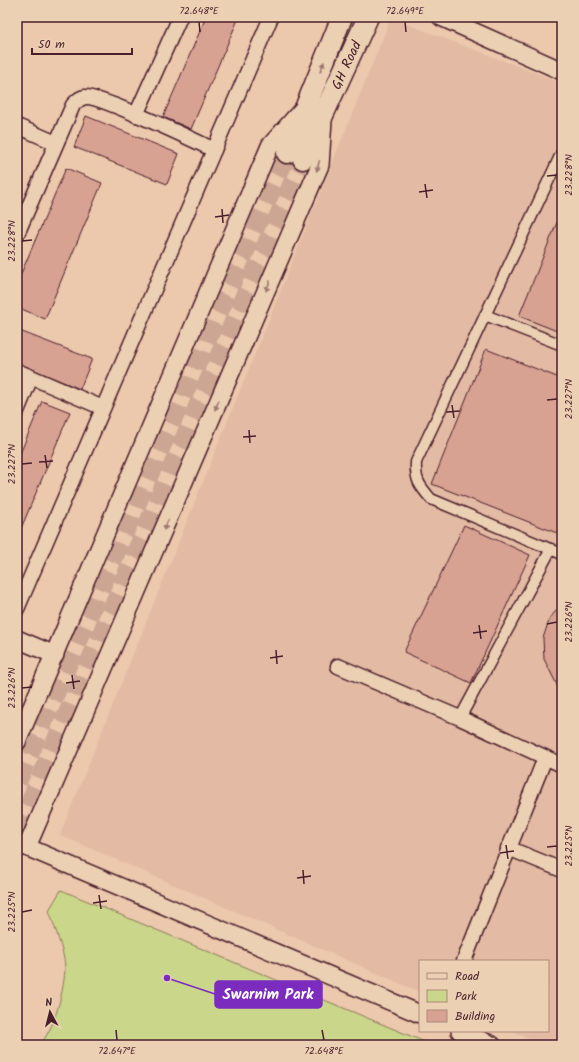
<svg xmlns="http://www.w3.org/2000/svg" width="579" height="1062" viewBox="0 0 579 1062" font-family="Kalam,sans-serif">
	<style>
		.built { fill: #e3baa3 }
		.green { fill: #cad68a; stroke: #8a7a5a }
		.building { fill: #d8a292; stroke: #4a1f2b }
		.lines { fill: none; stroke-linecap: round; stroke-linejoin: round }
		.secondary-tunnel { stroke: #cca693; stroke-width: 20; stroke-dasharray: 20 10; stroke-linecap: butt }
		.pedestrian-casing { stroke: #4a1f2b; stroke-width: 13 }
		.minor-casing { stroke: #4a1f2b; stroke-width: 17 }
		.tertiary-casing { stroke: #4a1f2b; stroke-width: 20 }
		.secondary-casing { stroke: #4a1f2b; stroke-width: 23 }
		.pedestrian { stroke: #ecd0b3; stroke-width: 10 }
		.minor { stroke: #ecd0b3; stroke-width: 14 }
		.tertiary { stroke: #ecd0b3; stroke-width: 17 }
		.secondary { stroke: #ecd0b3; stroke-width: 20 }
		.oneway { fill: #9b786f }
		.ticks { fill: none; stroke: #4a1f2b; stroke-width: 1.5 }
		.labels { text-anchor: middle; stroke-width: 3; stroke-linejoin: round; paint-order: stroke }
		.street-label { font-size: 14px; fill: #4a1f2b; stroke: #ecd0b3 }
		.leader { fill: none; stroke: #7b2cbf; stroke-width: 1.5 }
		.callout-dot { fill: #7b2cbf; stroke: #ecd0b3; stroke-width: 1.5 }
		.callout { fill: #7b2cbf; stroke: #7b2cbf; stroke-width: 1.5 }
		.callout-label { font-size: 15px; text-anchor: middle; font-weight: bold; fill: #fff }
		.neatline { fill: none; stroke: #4a1f2b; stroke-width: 1.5 }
		.ticks-label { font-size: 10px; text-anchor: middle; fill: #4a1f2b }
	</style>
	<rect width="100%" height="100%" fill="#ecc8ad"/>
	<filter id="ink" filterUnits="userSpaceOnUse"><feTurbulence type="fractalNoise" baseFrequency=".025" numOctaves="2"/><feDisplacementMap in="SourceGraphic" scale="8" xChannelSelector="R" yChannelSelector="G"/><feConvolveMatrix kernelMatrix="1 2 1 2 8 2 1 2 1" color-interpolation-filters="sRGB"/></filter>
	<g filter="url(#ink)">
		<polygon class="built" points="391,18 562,83 562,1045 543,1045 511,1031 548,1031 548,961 420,961 420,992 60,835"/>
		<path class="green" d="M61,890L432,1045H39C54,1032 65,987 65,967C65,954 53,923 49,910Z"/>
		<g class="building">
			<polygon points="206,17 239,17 191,129 163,117"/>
			<polygon points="86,116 179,154 167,184 74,147"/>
			<polygon points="66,168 102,183 45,319 17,307 17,283"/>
			<polygon points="562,210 562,333 519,316"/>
			<polygon points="17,330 92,359 80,389 17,363"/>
			<polygon points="486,349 562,379 562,535 432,484"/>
			<polygon points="42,401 70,412 17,538 17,461"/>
			<polygon points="464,525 530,555 471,683 404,652"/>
			<polygon points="562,604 562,695 544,659 543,638 550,618"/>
		</g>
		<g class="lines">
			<g class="secondary-tunnel">
				<polyline points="17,782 287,153"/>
				<polyline points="17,834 303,159"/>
			</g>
			<defs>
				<g id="pedestrian">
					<path d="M562,152L416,462C415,480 419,485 431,499L562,554"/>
					<polyline points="485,315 562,345"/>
					<polyline points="460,718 551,549"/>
				</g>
				<g id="minor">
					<polyline points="136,115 180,17"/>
					<polyline points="17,126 56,143"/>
					<path d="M17,234L73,105C77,101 79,98 85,97C99,95 196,141 214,150"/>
					<polyline points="17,371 103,408"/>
					<polyline points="17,411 31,377"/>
					<polyline points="17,609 271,17"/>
					<polyline points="338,666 460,718 562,765"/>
					<polyline points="508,848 562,870"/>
					<polyline points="464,961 545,758"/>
				</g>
				<g id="tertiary">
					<polyline points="441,17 562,71"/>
					<polyline points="17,639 55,655"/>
					<polyline points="17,742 270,146 302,110"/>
					<polyline points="17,843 420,1014"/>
					<polyline points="27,847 320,165 323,120"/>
					<polyline points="460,1031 492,1045"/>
				</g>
				<g id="secondary">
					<polyline points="287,153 342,17"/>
					<polyline points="303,159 368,17"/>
				</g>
			</defs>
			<use href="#pedestrian" class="pedestrian-casing"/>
			<use href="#minor" class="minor-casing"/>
			<use href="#tertiary" class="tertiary-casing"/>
			<use href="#secondary" class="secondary-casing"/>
			<use href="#pedestrian" class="pedestrian"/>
			<use href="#minor" class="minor"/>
			<use href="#tertiary" class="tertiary"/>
			<use href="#secondary" class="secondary"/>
		</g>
		<defs><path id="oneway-solid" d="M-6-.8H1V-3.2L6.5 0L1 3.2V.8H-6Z"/></defs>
		<g class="oneway">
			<use href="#oneway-solid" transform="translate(322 67) rotate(-68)"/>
			<use href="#oneway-solid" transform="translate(318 166) rotate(105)"/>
			<use href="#oneway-solid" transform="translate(268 286) rotate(113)"/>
			<use href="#oneway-solid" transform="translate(217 405) rotate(113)"/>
			<use href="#oneway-solid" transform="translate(166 525) rotate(113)"/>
		</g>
	</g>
	<path class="ticks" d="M199,22L200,32M405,22L406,32M547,176L557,175M425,184L427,198M419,192L433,190M222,209L223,223M215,217L229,215M22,241L32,240M547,400L557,399M452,405L454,418M446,412L460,411M249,430L250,443M243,437L256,436M45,455L47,468M39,462L53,461M22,464L32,463M547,624L557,622M479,625L481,639M473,633L487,631M276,650L277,664M270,658L283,656M72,675L74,689M66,683L80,681M22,688L32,687M506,845L508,859M547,847L557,846M500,853L514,851M303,870L304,884M297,878L311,876M99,895L101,909M93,903L107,901M22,912L32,910M116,1030L117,1040M322,1030L324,1040"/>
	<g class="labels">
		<g class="street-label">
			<text transform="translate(346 65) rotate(-65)" y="5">GH Road</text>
		</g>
	</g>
	<path class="leader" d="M167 978L215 994"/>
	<circle class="callout-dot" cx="167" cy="978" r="4"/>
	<rect class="callout" x="215" y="981" width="107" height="27" rx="4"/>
	<g class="callout-label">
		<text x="268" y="999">Swarnim Park</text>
	</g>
	<rect width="579" height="1062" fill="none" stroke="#ecd0b3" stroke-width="44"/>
	<rect x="419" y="960" width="130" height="72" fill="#ecd0b3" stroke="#ab897d"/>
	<rect x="427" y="973" width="20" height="6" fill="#ecd0b3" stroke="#ab897d"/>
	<text x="455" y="980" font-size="12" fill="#4a1f2b">Road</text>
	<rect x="427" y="990" width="20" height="12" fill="#cad68a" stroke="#ab897d"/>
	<text x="455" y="1000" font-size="12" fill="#4a1f2b">Park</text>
	<rect x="427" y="1010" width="20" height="12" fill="#d8a292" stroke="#ab897d"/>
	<text x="455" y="1020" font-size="12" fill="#4a1f2b">Building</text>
	<g transform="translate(50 1012) rotate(353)" stroke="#ecd0b3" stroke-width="3" paint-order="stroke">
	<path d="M0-3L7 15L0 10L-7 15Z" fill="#4a1f2b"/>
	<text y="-6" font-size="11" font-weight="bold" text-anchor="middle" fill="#4a1f2b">N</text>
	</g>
	<path d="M32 48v6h100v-6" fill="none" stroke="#4a1f2b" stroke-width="2"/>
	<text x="38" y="48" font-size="12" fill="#4a1f2b" stroke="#ecd0b3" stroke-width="3" paint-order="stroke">50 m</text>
	<rect x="22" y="22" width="535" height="1018" class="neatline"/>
	<g class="ticks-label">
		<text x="199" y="14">72.648°E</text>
		<text x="405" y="14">72.649°E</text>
		<text transform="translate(568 175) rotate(-90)" y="4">23.228°N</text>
		<text transform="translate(11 241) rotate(-90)" y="4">23.228°N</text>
		<text transform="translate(568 399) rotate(-90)" y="4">23.227°N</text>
		<text transform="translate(11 464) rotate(-90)" y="4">23.227°N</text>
		<text transform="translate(568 622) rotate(-90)" y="4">23.226°N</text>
		<text transform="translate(11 688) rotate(-90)" y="4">23.226°N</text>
		<text transform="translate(568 846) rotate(-90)" y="4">23.225°N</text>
		<text transform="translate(11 912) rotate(-90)" y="4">23.225°N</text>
		<text x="117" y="1054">72.647°E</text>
		<text x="324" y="1054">72.648°E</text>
	</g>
</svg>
